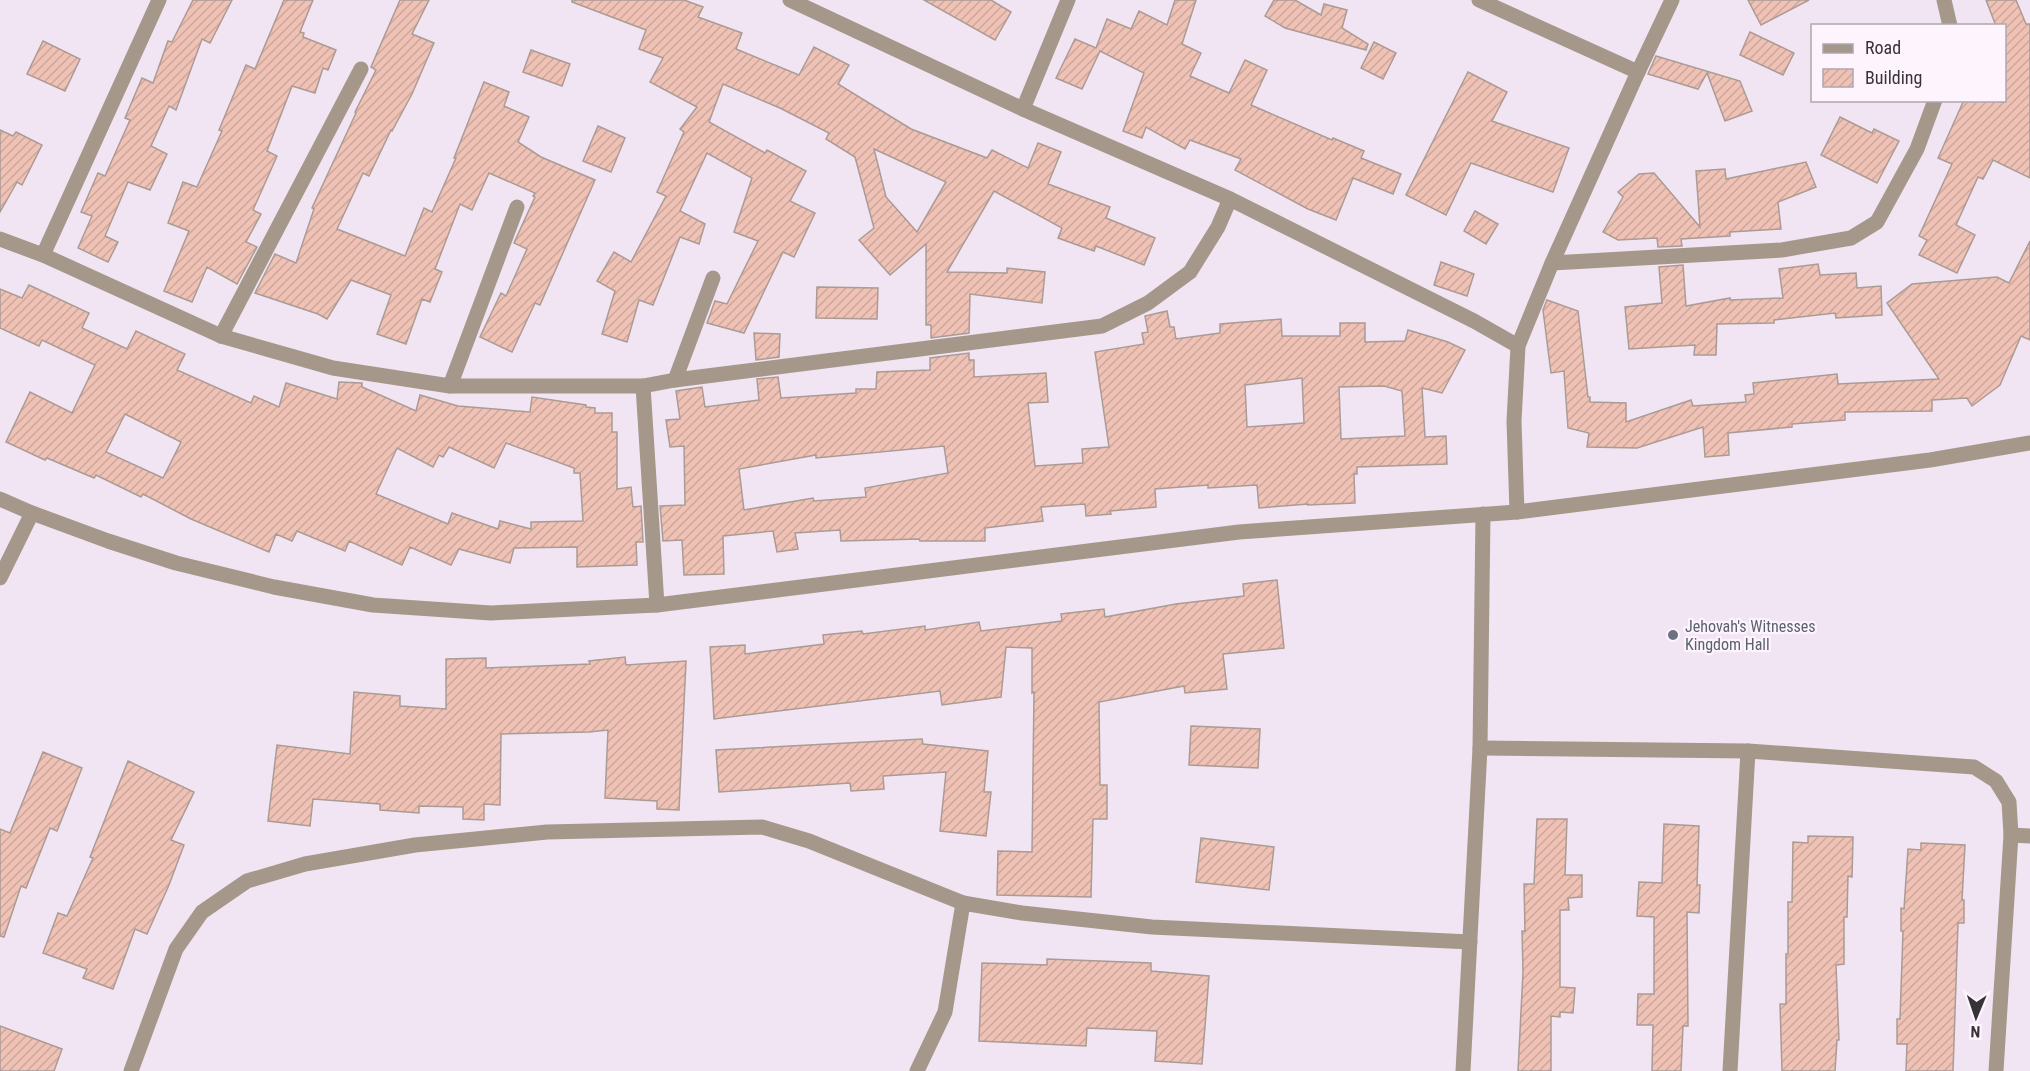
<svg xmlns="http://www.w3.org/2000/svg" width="2030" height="1071" viewBox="0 0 2030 1071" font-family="'Roboto Condensed',sans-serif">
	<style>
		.building { fill: url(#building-hatch); stroke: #ac9a95; stroke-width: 1.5; fill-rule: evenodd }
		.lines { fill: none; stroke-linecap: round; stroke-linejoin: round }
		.street { stroke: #a5988b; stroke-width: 15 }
		.worship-dot { fill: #6b7280; stroke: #fdf4fe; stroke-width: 2 }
		.labels { text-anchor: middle; stroke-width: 4.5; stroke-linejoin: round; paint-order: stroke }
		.worship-label { font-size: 16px; fill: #5b616d; stroke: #fdf4fe; text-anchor: start }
	</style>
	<defs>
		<pattern id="building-hatch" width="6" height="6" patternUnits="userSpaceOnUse" patternTransform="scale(1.5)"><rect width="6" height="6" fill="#efc2b5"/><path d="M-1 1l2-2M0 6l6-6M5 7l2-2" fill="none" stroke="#cea79c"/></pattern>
	</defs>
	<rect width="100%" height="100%" fill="#f2e5f3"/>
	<g class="building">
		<polygon points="193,0 232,0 210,43 202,39 176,110 169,106 151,146 167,154 150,190 128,182 105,236 118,242 108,262 78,248 92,216 81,212 98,173 105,176 130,120 125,118 142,78 153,83 168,41 172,42"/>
		<polygon points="284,0 313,0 300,32 304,33 303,37 336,50 328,70 323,68 315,93 292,86 267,151 277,156 253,210 261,214 246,242 257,247 237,284 207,267 192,302 164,291 189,231 168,223 183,182 197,187 222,131 219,130 246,65 255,69"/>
		<polygon points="400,0 429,0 412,34 434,43 412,94 392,131 391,130 369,176 363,173 337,229 405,256 424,208 432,212 456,158 454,158 484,82 509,92 504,106 529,117 518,142 541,157 595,180 540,305 535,303 512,352 480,337 501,293 506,296 527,249 514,243 535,197 533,196 535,193 489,173 472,210 460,204 435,269 442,272 430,302 422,299 406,344 377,334 391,295 351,280 327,319 318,314 255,293 275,254 296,263 314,209 312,208 356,113 355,112 376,70 371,67"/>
		<path d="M572,0H684L703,7L698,17L742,33L736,49L799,75L814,47L849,65L838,84L911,129L987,158L992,150L1028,168L1038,143L1061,152L1048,184L1110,207L1106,218L1155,238L1144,265L1096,246L1094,251L1058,238L1062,228L994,191L947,272L1007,273V268L1045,272L1042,303L970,294L969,333L931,338V325H926V244L890,275L859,240L874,228L855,157L826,139L829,133L780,108L723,84L709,122L765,153L767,150L806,171L790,201L815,213L794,257L783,252L744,333L707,323L715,301L727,304L758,241L734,232L752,178L707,153L680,211L705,224L699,244L680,237L653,305L639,300L627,342L602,334L615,291L597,281L614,252L631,262L666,196L657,192L684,132L680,129L697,107L650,82L663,58L639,49L646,30L572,2ZM874,149L946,182L917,232L886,197Z"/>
		<polygon points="924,0 991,0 1011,12 995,40"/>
		<polygon points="1175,0 1196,0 1182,44 1201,53 1190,76 1229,93 1245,60 1267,70 1251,105 1332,140 1333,138 1364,151 1361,158 1401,174 1393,194 1353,178 1336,220 1308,209 1235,170 1241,159 1190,140 1185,149 1146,127 1142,138 1123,131 1144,73 1100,51 1082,89 1056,78 1075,39 1096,48 1107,19 1131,29 1139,11 1167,25"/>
		<polygon points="1274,0 1295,0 1321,15 1324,4 1347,10 1342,28 1368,44 1366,50 1285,28 1265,16"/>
		<polygon points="1748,0 1809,0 1761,25"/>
		<polygon points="1986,0 2016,0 2026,24 2030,24 2030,178 1993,160 1983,179 1978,177 1956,225 1975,235 1957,273 1919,255 1927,240 1919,236 1952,164 1938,158 1964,100 2004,100 2004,26 1996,26"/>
		<polygon points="1750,32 1794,53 1783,75 1740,55"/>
		<polygon points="43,41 80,59 65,91 27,74"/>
		<polygon points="1374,42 1396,53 1383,79 1361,68"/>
		<polygon points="531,50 570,64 562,86 523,72"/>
		<polygon points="1656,56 1740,81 1752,111 1725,121 1707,73 1698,89 1648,74"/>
		<polygon points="1468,72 1507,92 1492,121 1569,148 1553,192 1471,163 1446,215 1406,195"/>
		<polygon points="1840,117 1872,133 1874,129 1899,141 1877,183 1821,155"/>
		<polygon points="598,126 625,138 611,172 583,161"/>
		<polygon points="0,130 13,136 16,132 42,145 22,185 17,182 0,212"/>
		<polygon points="1806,162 1816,187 1778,202 1781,229 1730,232 1730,236 1681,239 1682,246 1658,247 1657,238 1618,240 1603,232 1623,197 1618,192 1639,174 1654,173 1700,227 1696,171 1725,169 1726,179"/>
		<polygon points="1475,211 1498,224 1486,244 1464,231"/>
		<polygon points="2030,241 2030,340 2021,336 2000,385 1972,406 1967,398 1932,400 1932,411 1845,412 1845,420 1792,424 1792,427 1728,433 1729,455 1705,457 1703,427 1637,448 1587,447 1589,433 1568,428 1564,371 1551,373 1543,310 1547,300 1578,311 1588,397 1590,397 1590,402 1626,403 1626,422 1691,400 1693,406 1746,402 1745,395 1754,394 1753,383 1837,374 1838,384 1939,379 1887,303 1912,284 1997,277 2009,283"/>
		<polygon points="1441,262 1474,274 1467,296 1434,285"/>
		<polygon points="1818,264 1820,275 1856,273 1857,288 1881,286 1882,315 1836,318 1835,313 1774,320 1774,323 1717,324 1716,355 1694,355 1695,345 1629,349 1625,307 1662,303 1659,267 1683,265 1686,306 1730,298 1730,300 1783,298 1779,269"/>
		<path d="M29,285L89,313L82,328L127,349L136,331L185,354L177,370L251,403L254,396L279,407L286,383L337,399L339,382L362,383V387L416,411L420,395L458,406L530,412L532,397L586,405V407L595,408V413H612V432H617V489L631,487L633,507L641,506L643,542H636L637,565L577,567V547L514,548L510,563L459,549L451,565L410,547L402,565L349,541L345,551L297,531L292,541L276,534L269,552L191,519L143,494L141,497L96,475L94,478L47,458L45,460L6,442L30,392L72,413L95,365L42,340L39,346L0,328V289L22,298ZM125,414L181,442L163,478L106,452ZM506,443L574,468V473H580L583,521L531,522V529L500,521L498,529L452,513L448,524L376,494L397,448L433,467L439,455L443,457L449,447L494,468Z"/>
		<polygon points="817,287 878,288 877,319 816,318"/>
		<path d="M1167,311L1170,327H1174L1176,339L1220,333V324L1281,319L1282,336H1340V323H1365V342L1405,341L1408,330L1448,342L1465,350L1442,393L1422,388L1425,437L1446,436L1447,464L1357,467V474H1354L1355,503L1308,505V504L1259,508L1257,485L1208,488V485L1155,489L1156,507L1110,511L1111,514L1086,516L1085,504L1041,507L1043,521L985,528V541H920L919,539L841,541L840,530L795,533L798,549L777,552L773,531L723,536L724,574L684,575L682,540L663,541L660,506L685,505L684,446L670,447L666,420L680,419L676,391L702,387L705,407L759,400L757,379L778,377L781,398L856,393V389H876L877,372L930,370V358L969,353V360H974V377L1046,373L1048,402L1028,403L1035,466L1083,463L1082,449L1109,447L1095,352L1144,344L1142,333L1148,332L1145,316ZM1302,378L1304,423L1247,427L1245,385ZM1384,386L1402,391L1405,436L1341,439L1339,387ZM944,446L948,473L865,488L866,497L814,501L813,498L744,510L739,469L816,455V458Z"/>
		<polygon points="754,333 780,334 779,357 756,360"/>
		<polygon points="1277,580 1284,648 1223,654 1227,689 1185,693 1184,686 1099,702 1100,785 1107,785 1107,819 1093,819 1091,897 997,895 998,851 1032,852 1034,692 1032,693 1032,648 1006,647 1001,697 942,705 940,691 714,719 710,647 745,645 745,654 824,644 823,635 862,631 863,634 925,626 925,630 979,622 981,631 1062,621 1061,614 1104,609 1105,617 1176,604 1244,596 1243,584"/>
		<polygon points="625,657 626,665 686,661 679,810 657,809 657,801 605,798 608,730 589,732 501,734 500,805 484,804 484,820 463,819 463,807 419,806 419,813 380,810 380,804 313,799 310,826 268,821 277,745 350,754 354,692 400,696 400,706 446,709 446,659 486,658 486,668 590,664 589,661"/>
		<polygon points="1191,726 1260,729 1258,768 1189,765"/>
		<polygon points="922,739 923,744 988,751 984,792 991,792 986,836 940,831 946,772 883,776 884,789 851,791 850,783 719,792 716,750"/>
		<polygon points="43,752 82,768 57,831 50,828 26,888 21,886 4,937 0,936 0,829 10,833"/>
		<polygon points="128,761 194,792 171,840 184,845 169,885 147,934 135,929 113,989 83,978 87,969 43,953 58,913 67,916 93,858 90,857"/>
		<polygon points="1537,819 1567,819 1565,875 1582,875 1582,897 1568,898 1569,910 1560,910 1560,987 1575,988 1573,1013 1560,1012 1560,1017 1551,1016 1551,1071 1518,1071 1523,972 1522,931 1525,931 1524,884 1534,884"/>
		<polygon points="1664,824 1699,826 1697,885 1700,885 1699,913 1687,912 1688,1026 1683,1026 1681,1071 1652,1071 1653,1025 1637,1025 1638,994 1654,994 1654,917 1637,916 1639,882 1662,883"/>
		<polygon points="1808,836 1853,837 1852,877 1848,876 1847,917 1844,917 1844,964 1836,965 1839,1040 1837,1040 1835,1071 1782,1071 1780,1004 1786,1004 1786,954 1788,954 1788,902 1792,902 1793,842 1808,843"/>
		<polygon points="1201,838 1274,847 1269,890 1196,882"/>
		<polygon points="1921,843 1965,845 1962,900 1964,900 1964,923 1958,923 1953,1071 1906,1071 1907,1044 1897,1044 1897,1019 1900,1019 1903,931 1901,931 1901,908 1904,909 1908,849 1921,850"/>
		<polygon points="1047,959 1151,963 1151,971 1209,976 1202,1064 1155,1061 1157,1031 1087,1028 1086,1046 979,1041 982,963 1047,965"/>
		<polygon points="0,1026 62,1049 54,1071 0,1071"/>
	</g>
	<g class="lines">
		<g class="street">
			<polyline points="790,0 1023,109 1230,199"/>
			<polyline points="1479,0 1638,72 1552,263 1518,346 1514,421 1517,512"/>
			<polyline points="1944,0 1950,26"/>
			<polyline points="1638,72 1672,0"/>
			<polyline points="1023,109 1068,0"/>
			<polyline points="0,239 43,255 221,336 333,368 450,386 643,386 675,380 1102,326 1148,303 1190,272 1218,227 1230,199 1474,321 1518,346"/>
			<polyline points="43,255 159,0"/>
			<polyline points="1552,263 1782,250 1851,238 1877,222 1917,149 1935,100"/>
			<polyline points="221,336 361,69"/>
			<polyline points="675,380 713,278"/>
			<polyline points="450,386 517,207"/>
			<polyline points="643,386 657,605"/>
			<polyline points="0,499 32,513 108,541 176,563 274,587 373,605 491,613 657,605 1239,532 1517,512 1930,460 2030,443"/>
			<polyline points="0,578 32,513"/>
			<polyline points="1480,748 1748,751 1974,767 1996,781 2009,802 2011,835 1996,1071"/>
			<polyline points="2011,835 2030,836"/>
			<polyline points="131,1071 176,949 202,912 247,881 305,864 415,845 547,832 762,827 809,841 963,903 1022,913 1152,927 1470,942"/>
			<polyline points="917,1071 945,1012 963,903"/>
			<polyline points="1463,1071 1480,748 1483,514"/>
			<polyline points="1730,1071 1748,751"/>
		</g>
	</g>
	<circle class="worship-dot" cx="1673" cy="635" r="6"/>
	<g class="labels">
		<g class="worship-label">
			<text x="1685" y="632">Jehovah's Witnesses<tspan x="1685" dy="18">Kingdom Hall</tspan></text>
		</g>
	</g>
	<rect x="1811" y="24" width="195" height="78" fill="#fdf4fe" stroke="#aea7af" stroke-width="1.5"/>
	<rect x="1823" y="44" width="30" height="9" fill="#a5988b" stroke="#aea7af" stroke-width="1.5"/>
	<text x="1865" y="54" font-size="18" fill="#383338">Road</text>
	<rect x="1823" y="69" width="30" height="18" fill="url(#building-hatch)" stroke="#aea7af" stroke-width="1.5"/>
	<text x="1865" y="84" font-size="18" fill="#383338">Building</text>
	<g transform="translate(1976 1017) rotate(182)" stroke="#fdf4fe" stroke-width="4.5" paint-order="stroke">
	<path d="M0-4.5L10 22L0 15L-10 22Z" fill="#383338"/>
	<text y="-9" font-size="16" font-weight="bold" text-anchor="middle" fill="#383338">N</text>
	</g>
</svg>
